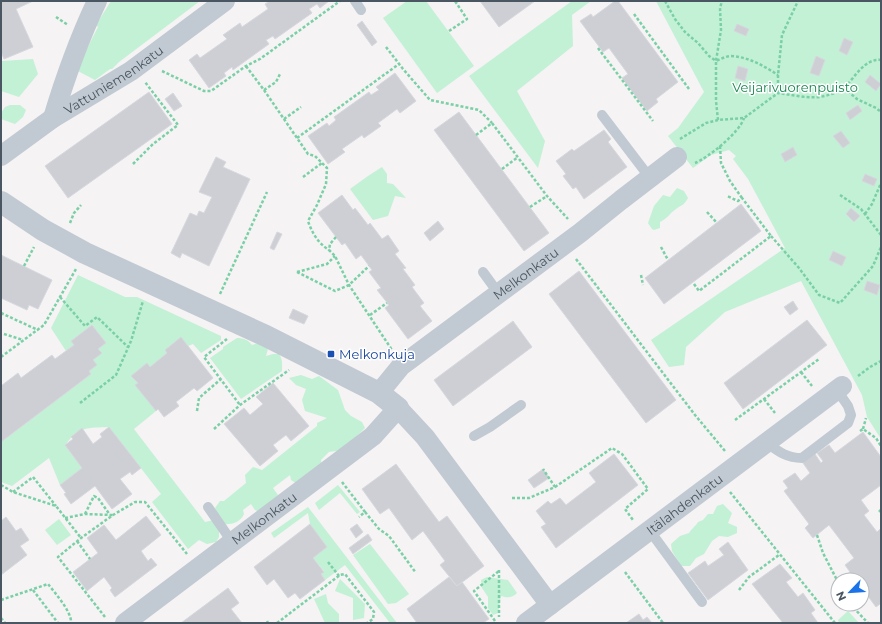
<svg xmlns="http://www.w3.org/2000/svg" width="882" height="624" viewBox="0 0 882 624" font-family="Montserrat,sans-serif">
	<style>
		.green { fill: #c3f1d5 }
		.building { fill: #cdcfd5; stroke: #d7d9de }
		.lines { fill: none; stroke-linecap: round; stroke-linejoin: round }
		.path { stroke: #7ad0a6; stroke-width: 2.5; stroke-dasharray: 3 2; stroke-linecap: butt }
		.service { stroke: #c1cad2; stroke-width: 10 }
		.minor { stroke: #c1cad2; stroke-width: 20 }
		.tertiary { stroke: #c1cad2; stroke-width: 22 }
		.transit-dot { fill: #1a4fb4; stroke: #fff; stroke-width: 1.5 }
		.labels { text-anchor: middle; stroke-width: 3; stroke-linejoin: round; paint-order: stroke }
		.street-label { font-size: 13px; fill: #4a5661; stroke: #fff }
		.park-label { font-size: 13px; fill: #17864f; stroke: #fff }
		.transit-label { font-size: 13px; fill: #164399; stroke: #fff; text-anchor: start }
	</style>
	<rect width="100%" height="100%" fill="#f5f3f3"/>
	<g class="green">
		<polygon points="111,1 200,1 119,62 112,69 110,69 95,80 76,70 98,27 96,25"/>
		<polygon points="407,1 426,1 474,66 437,93 383,18"/>
		<polygon points="572,1 591,1 572,15 573,46 517,91 545,141 538,168 469,76"/>
		<polygon points="656,1 881,1 881,439 867,417 862,395 801,281 725,312 686,347 684,365 669,367 651,340 785,248 748,179 733,159 736,156 729,150 711,155 693,168 668,136 678,128 704,92"/>
		<polygon points="33,59 38,74 19,97 1,91 1,60 2,61"/>
		<polygon points="10,105 20,105 26,110 23,117 15,124 1,119 1,113 5,107"/>
		<polygon points="382,167 387,174 387,183 393,184 406,198 395,196 388,216 373,220 350,189 368,176"/>
		<path d="M677,188L684,191L688,198C683,207 682,204 676,209C669,214 668,218 660,222V228L654,230L652,229L648,223L654,206L663,195L670,197Z"/>
		<path d="M78,275L125,297H137L221,336V340L201,353L193,344L188,346L181,337L165,350L167,353L150,367L132,376L138,383L136,385L156,411L134,429L205,522L214,520L219,525V537L216,542L207,544L199,540L188,549L152,502L161,494L109,427C87,428 80,426 65,445L82,468L60,485L49,458L12,486L1,482V442L91,374L89,371L93,360L101,353L98,349L106,343L92,325L71,341L74,345L66,351L51,328Z"/>
		<path d="M237,338C244,338 248,340 252,345L258,343L268,349L266,356L273,354H279C283,360 282,364 282,371L241,399L210,358L223,349V347Z"/>
		<path d="M301,375L312,379L319,376L338,390L345,410L351,416L362,422L365,428L343,450L329,452L321,460L322,469L300,486L291,480L290,475L273,488L278,495L264,514L255,510L251,504L243,510L244,514C240,523 231,525 222,524L215,508L220,501H224L246,483L245,475L253,467L262,470L317,426V423L327,418L305,411L302,400L306,389L296,385L289,378Z"/>
		<polygon points="338,485 360,512 357,514 340,493 319,510 315,503"/>
		<path d="M723,504L732,513L728,523L737,527V533L728,537L719,536L712,541L704,554L696,558L690,566H681L672,551L671,544L680,536L689,533C692,528 695,527 698,522L703,520L708,514H713L717,506Z"/>
		<polygon points="308,507 397,623 390,623 345,565 325,580 321,574 324,571 313,558 327,547 310,524 308,513 274,538 271,533"/>
		<polygon points="59,519 71,535 57,545 45,530"/>
		<polygon points="370,544 409,594 396,603 388,604 353,555"/>
		<path d="M487,577L508,580L517,593C512,598 508,598 501,596L498,613L493,615L488,608V597L482,588L481,580Z"/>
		<polygon points="340,579 365,604 364,618 353,620 353,598 335,591"/>
		<polygon points="326,594 328,603 339,614 339,623 325,623 314,599"/>
		<polygon points="848,611 859,623 839,623 838,620"/>
	</g>
	<g class="building">
		<polygon points="1,1 33,1 16,9 33,47 4,59 1,52"/>
		<polygon points="270,1 329,1 320,8 317,4 309,9 312,13 275,39 273,36 266,40 269,44 233,70 232,67 224,73 226,76 209,88 189,60 197,54 200,58 227,39 223,35 240,23 242,27 268,9 265,4"/>
		<polygon points="480,1 535,1 499,27"/>
		<polygon points="615,1 618,1 678,82 656,99 658,102 647,111 622,78 628,74 609,48 603,52 580,21 591,14 593,17"/>
		<polygon points="362,21 377,42 372,46 357,25"/>
		<polygon points="737,24 749,29 746,36 734,31"/>
		<polygon points="844,38 853,42 847,55 839,51"/>
		<polygon points="816,56 825,60 819,76 810,73"/>
		<polygon points="738,66 748,69 745,81 735,78"/>
		<polygon points="395,73 416,101 400,113 397,109 378,123 381,126 364,138 362,135 342,149 345,152 328,164 308,136 327,123 329,126 336,120 334,117 369,92 371,95 379,90 376,87"/>
		<polygon points="870,75 881,84 876,91 865,82"/>
		<polygon points="149,92 172,124 68,198 45,166"/>
		<polygon points="173,93 182,106 174,111 165,99"/>
		<polygon points="858,105 862,111 850,120 846,113"/>
		<polygon points="459,112 549,233 524,251 434,130"/>
		<polygon points="604,130 611,139 608,142 627,167 584,199 576,187 573,189 563,176 566,174 556,161 572,149 574,151"/>
		<polygon points="841,131 850,143 843,148 833,136"/>
		<polygon points="793,147 797,155 785,162 781,154"/>
		<polygon points="216,157 226,162 223,167 250,179 209,266 182,253 180,258 171,253 190,213 197,216 199,211 204,213 212,197 199,192"/>
		<polygon points="865,174 877,179 874,186 862,181"/>
		<polygon points="342,195 353,210 355,208 368,225 370,223 382,239 388,235 399,251 395,254 406,268 403,269 415,285 412,287 424,303 420,306 432,321 408,339 385,308 389,305 377,290 381,288 369,272 372,270 361,255 356,259 345,243 342,245 318,213"/>
		<polygon points="741,204 761,231 664,304 645,278"/>
		<polygon points="851,208 860,216 854,222 846,214"/>
		<polygon points="438,221 444,229 430,241 424,233"/>
		<polygon points="277,232 282,234 274,250 270,248"/>
		<polygon points="833,251 846,257 842,266 829,260"/>
		<polygon points="1,255 52,280 38,309 29,305 27,310 1,298"/>
		<polygon points="579,271 676,400 646,423 549,294"/>
		<polygon points="867,281 880,285 877,295 864,290"/>
		<polygon points="793,301 798,309 790,315 784,307"/>
		<polygon points="293,309 308,316 304,324 289,318"/>
		<polygon points="807,320 827,345 743,409 724,383"/>
		<polygon points="513,321 532,347 453,406 434,380"/>
		<polygon points="92,325 106,343 98,349 102,353 93,360 97,365 89,371 91,374 1,442 1,386 18,373 21,378 52,355 55,359 74,345 71,341"/>
		<polygon points="181,337 213,378 197,391 194,388 176,402 179,406 164,417 158,409 156,411 135,385 138,383 131,376 147,363 150,367 167,353 165,350"/>
		<polygon points="273,383 309,426 291,441 286,435 273,445 278,451 260,466 224,424 244,408 250,415 263,404 256,397"/>
		<polygon points="109,427 141,468 132,475 130,472 120,479 132,494 112,509 95,486 71,504 64,494 66,493 60,485 82,468 65,445 73,439 71,437 82,428 93,444 102,437 100,434"/>
		<polygon points="863,432 881,457 881,485 861,500 869,511 864,515 877,532 881,528 881,606 880,604 876,607 862,588 862,580 856,580 854,578 851,580 847,580 844,576 850,572 845,565 854,558 829,525 813,538 805,528 809,524 784,491 788,488 783,481 795,473 801,481 810,473 803,463 815,454 821,463 823,461 817,453 829,445 835,453"/>
		<polygon points="614,454 638,485 556,548 541,527 546,524 536,511 548,501 551,504 560,498 566,505 596,482 589,473"/>
		<polygon points="396,464 439,522 447,516 484,566 457,586 440,565 445,561 423,531 412,540 389,508 380,514 362,489"/>
		<polygon points="543,469 549,478 534,488 528,480"/>
		<polygon points="146,516 161,535 141,551 148,561 151,558 157,565 115,597 110,590 112,588 104,577 87,591 73,572 98,553 87,538 104,525 116,540"/>
		<polygon points="6,517 16,531 21,528 29,540 20,546 27,555 1,575 1,521"/>
		<polygon points="310,524 327,547 313,558 324,572 321,574 325,580 300,599 295,593 288,598 274,579 267,585 254,567"/>
		<polygon points="357,524 363,532 356,538 350,529"/>
		<polygon points="368,534 372,540 353,554 349,548"/>
		<polygon points="728,542 748,570 708,600 688,573 705,561 708,566 724,555 719,549"/>
		<polygon points="780,564 792,578 786,582 798,597 803,593 815,610 811,613 818,623 783,623 752,584"/>
		<polygon points="449,577 457,586 462,582 489,619 483,623 417,623 407,609"/>
		<polygon points="228,588 239,603 231,609 242,623 181,623"/>
		<polygon points="639,614 643,620 647,617 652,623 626,623"/>
	</g>
	<g class="lines">
		<g class="path">
			<polyline points="665,1 675,19 685,32 698,43 709,56 716,61 721,30 720,8 722,1"/>
			<polyline points="634,14 689,89"/>
			<polyline points="56,17 68,25"/>
			<polyline points="449,31 467,19 455,1"/>
			<polyline points="386,47 403,69 430,100 479,110 492,123"/>
			<polyline points="598,48 653,121"/>
			<path d="M246,66L264,90L308,154L315,156L327,168L326,184L317,205L308,221C312,233 318,243 329,250"/>
			<polyline points="162,71 204,91 211,91 246,66 260,59 340,1"/>
			<polyline points="844,88 857,99 876,108 881,112"/>
			<polyline points="264,90 276,82 280,74"/>
			<polyline points="778,93 778,75 782,35 798,1"/>
			<polyline points="284,119 301,107"/>
			<path d="M718,120L716,101V61C721,59 726,56 731,56C749,57 764,66 778,75"/>
			<polyline points="476,135 492,123 547,196 568,219"/>
			<polyline points="297,138 399,64"/>
			<path d="M680,139L706,123L718,120L744,118L778,93C795,95 814,101 831,94C836,93 841,91 845,87C855,77 865,58 881,60"/>
			<polyline points="720,146 721,163 730,181 742,198"/>
			<path d="M695,163C708,158 740,132 744,118"/>
			<polyline points="133,164 153,144 178,125 145,82"/>
			<polyline points="502,169 518,157"/>
			<polyline points="303,177 322,163"/>
			<polyline points="840,195 861,209 881,235"/>
			<polyline points="530,207 547,196"/>
			<polyline points="707,212 717,223"/>
			<polyline points="865,214 872,204 881,183"/>
			<polyline points="70,223 74,213 81,205"/>
			<polyline points="771,236 799,268 819,295 840,303 873,266 881,247"/>
			<polyline points="336,237 330,244 329,250 335,256 349,285 392,350"/>
			<polyline points="661,247 668,260"/>
			<polyline points="576,259 695,415 725,451"/>
			<polyline points="24,266 34,247"/>
			<polyline points="297,272 335,291 349,285 369,266"/>
			<polyline points="297,272 327,264 335,256"/>
			<polyline points="641,275 643,285"/>
			<polyline points="694,284 699,291 771,236 742,198 738,201 727,196"/>
			<polyline points="220,294 267,192"/>
			<polyline points="60,297 85,326 97,317 128,347"/>
			<polyline points="1,313 38,330"/>
			<polyline points="370,315 387,303"/>
			<polyline points="4,334 23,340"/>
			<polyline points="227,339 204,357 240,405"/>
			<polyline points="1,357 44,325 76,269"/>
			<polyline points="801,372 812,386"/>
			<polyline points="858,376 870,367 881,361"/>
			<polyline points="764,399 775,413"/>
			<polyline points="80,403 116,375 131,341 143,301"/>
			<polyline points="197,411 199,398 221,379"/>
			<polyline points="735,420 819,359"/>
			<polyline points="214,429 240,405 289,370"/>
			<polyline points="863,429 866,418"/>
			<polyline points="860,431 863,429 876,438 881,446"/>
			<polyline points="342,482 365,512 359,517"/>
			<polyline points="1,485 13,492 56,506 81,538"/>
			<polyline points="555,487 612,448 622,454 648,489 625,509 633,520"/>
			<polyline points="13,492 33,477 56,506"/>
			<polyline points="730,492 835,623"/>
			<polyline points="512,498 529,498 555,487 543,469"/>
			<polyline points="879,510 881,512"/>
			<polyline points="365,512 379,529 389,536 416,573"/>
			<polyline points="85,514 94,496 98,498 110,515"/>
			<polyline points="65,518 85,514 113,515"/>
			<polyline points="817,535 823,553 838,582"/>
			<polyline points="77,541 90,559"/>
			<polyline points="328,562 339,576"/>
			<polyline points="499,570 499,617"/>
			<polyline points="625,572 663,623"/>
			<polyline points="33,590 58,623"/>
			<polyline points="739,590 749,577 779,555"/>
			<path d="M1,600L48,584C55,593 72,612 71,623"/>
			<polyline points="850,604 868,623"/>
			<polyline points="105,617 58,557 81,538 113,515 135,502 145,502 187,554"/>
			<polyline points="1,618 5,623"/>
			<polyline points="267,621 268,623"/>
			<polyline points="495,621 474,591 499,571"/>
			<polyline points="277,623 340,575 345,574 374,612 373,619 367,623"/>
		</g>
		<g class="service">
			<polyline points="355,1 361,10"/>
			<polyline points="602,115 650,178"/>
			<polyline points="483,272 499,294"/>
			<polyline points="474,436 490,427 521,405"/>
			<path d="M767,443C779,452 787,458 802,458L848,423L851,415L848,406L837,390"/>
			<polyline points="208,507 232,542"/>
			<polyline points="650,531 702,602"/>
		</g>
		<g class="minor">
			<path d="M53,118C65,78 79,39 97,1"/>
			<path id="s1" d="M1,156L53,118L131,71L225,1"/>
			<path id="s2" d="M379,393L401,366L580,233L621,200L677,157"/>
			<path id="s3" d="M125,623L373,436L398,408L425,437L550,605"/>
			<path id="s4" d="M526,623L842,386"/>
		</g>
		<polyline class="tertiary" points="1,202 43,230 85,253 266,336 379,393 398,408"/>
	</g>
	<rect class="transit-dot" x="327" y="350" width="8" height="8" rx="2"/>
	<g class="labels">
		<g class="street-label">
			<text dy="5" stroke="none"><textPath href="#s1" startOffset="136">Vattuniemenkatu</textPath></text>
			<text dy="5" stroke="none"><textPath href="#s2" startOffset="190">Melkonkatu</textPath></text>
			<text dy="5" stroke="none"><textPath href="#s4" startOffset="198">Itälahdenkatu</textPath></text>
			<text dy="5" stroke="none"><textPath href="#s3" startOffset="174">Melkonkatu</textPath></text>
		</g>
		<g class="park-label">
			<text x="795" y="92">Veijarivuorenpuisto</text>
		</g>
		<g class="transit-label">
			<text x="339" y="359">Melkonkuja</text>
		</g>
	</g>
	<rect width="882" height="624" fill="none" stroke="#4a5661" stroke-width="4"/>
	<g transform="translate(850 592) rotate(245)"><circle r="19" fill="#ffffff" stroke="#b7bbc0"/>
	<path d="M0-3L7 15L0 10L-7 15Z" fill="#1a73e8"/>
	<text y="-6" font-size="11" font-weight="bold" text-anchor="middle" fill="#4a5661">N</text>
	</g>
</svg>
